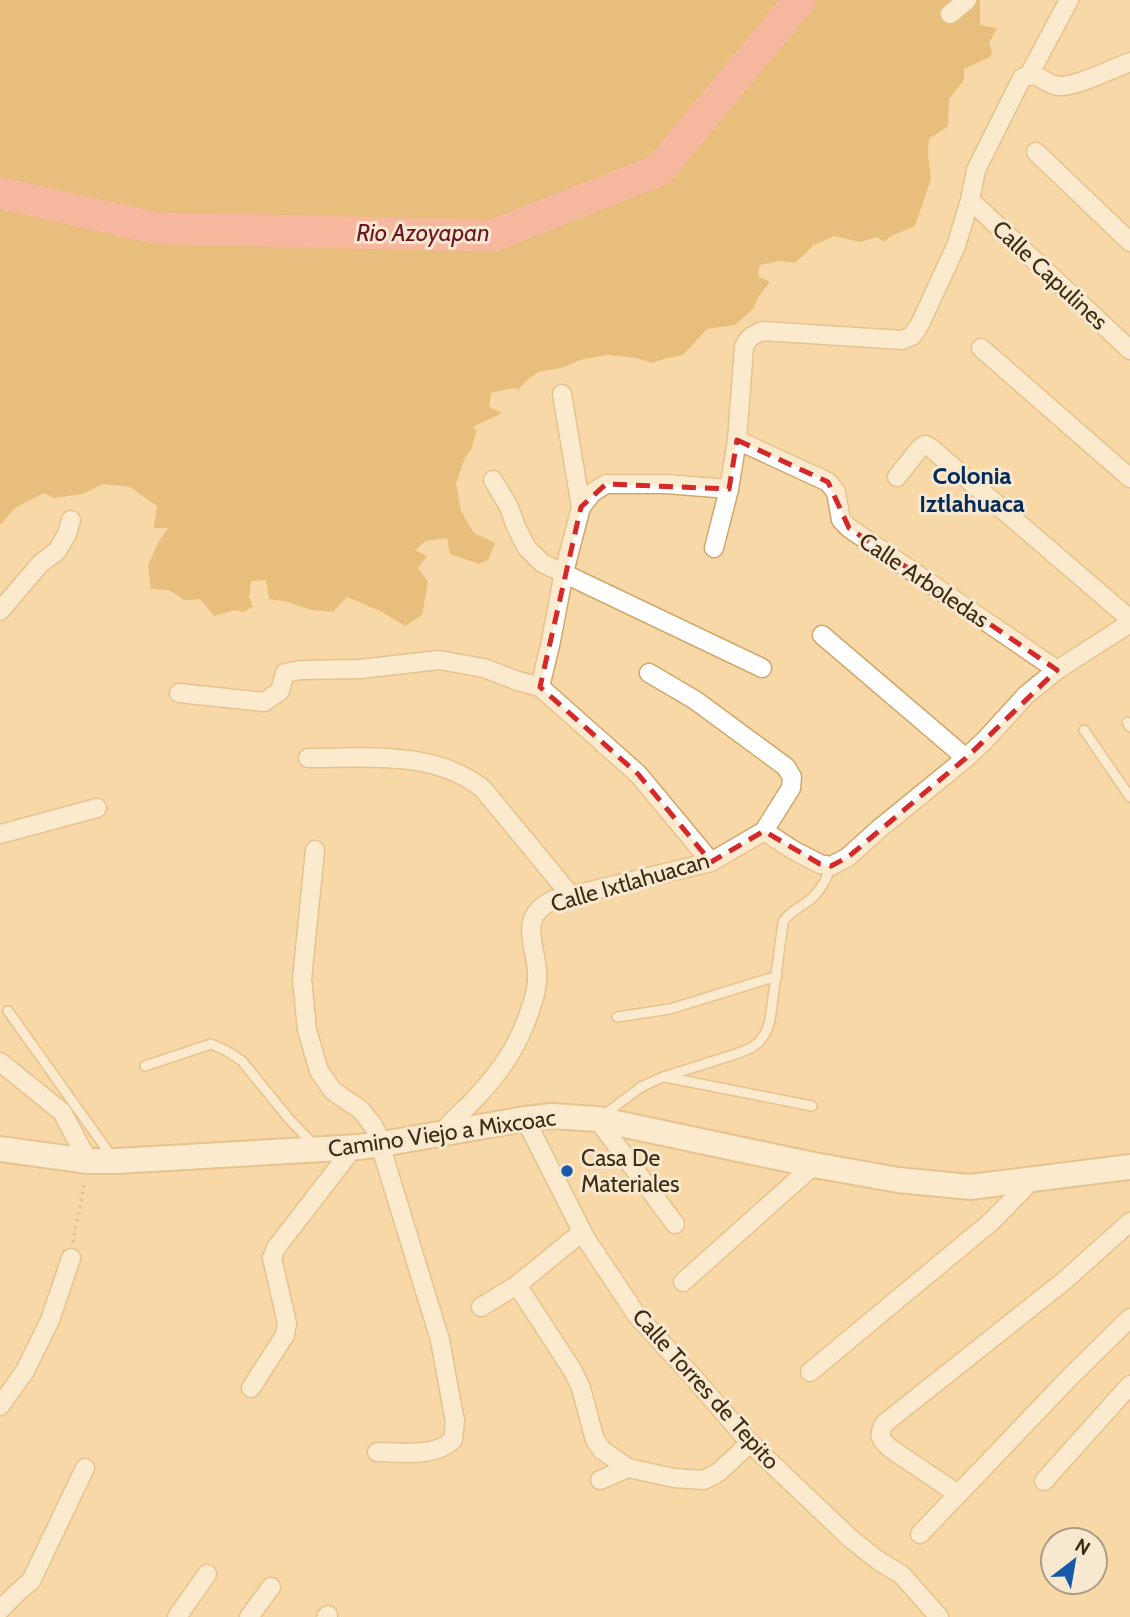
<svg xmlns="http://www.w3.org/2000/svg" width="1130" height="1617" viewBox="0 0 1130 1617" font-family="Cabin,sans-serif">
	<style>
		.forest { fill: #d29d48 }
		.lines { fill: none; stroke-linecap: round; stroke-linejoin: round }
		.river { stroke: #f29095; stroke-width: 32 }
		.lane-casing { stroke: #d0a76b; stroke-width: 12 }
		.street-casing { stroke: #d0a76b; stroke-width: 21 }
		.secondary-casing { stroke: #d0a76b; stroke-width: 28 }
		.path { stroke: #b79c74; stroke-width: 3.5; stroke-dasharray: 2 5; stroke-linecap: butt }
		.lane { stroke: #fff; stroke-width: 9 }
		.street { stroke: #fff; stroke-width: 18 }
		.secondary { stroke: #fff; stroke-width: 24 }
		.marked { fill: none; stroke: #d62828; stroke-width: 5; stroke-dasharray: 14 9; stroke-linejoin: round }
		.poi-dot { fill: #1959aa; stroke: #f9e8d0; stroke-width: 2.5 }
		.labels { text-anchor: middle; stroke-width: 6; stroke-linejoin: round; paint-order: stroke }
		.street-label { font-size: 23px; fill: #3c2c13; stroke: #f9e8d0 }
		.poi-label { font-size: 23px; fill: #3c2c13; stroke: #f9e8d0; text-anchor: start }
		.water-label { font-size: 24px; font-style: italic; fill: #6c1625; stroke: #f9e8d0 }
		.neighbourhood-label { font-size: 24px; font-weight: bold; fill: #032c5e; stroke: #f9e8d0 }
	</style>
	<rect width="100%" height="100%" fill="#f9d8a8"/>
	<polygon class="forest" points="0,0 980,0 980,25 997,28 989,43 992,53 990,57 964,69 964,80 949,99 948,126 929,139 928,153 931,179 915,226 891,236 884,242 877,237 860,242 834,236 814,245 795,263 780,261 760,265 758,276 770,282 759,296 753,309 735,325 707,329 683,355 667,358 652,363 636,358 608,355 583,359 561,368 538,372 525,382 518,390 514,388 491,393 489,407 502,413 473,427 477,432 475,435 472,448 465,458 456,483 458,494 461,511 474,533 495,543 488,560 479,564 450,554 447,538 426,541 415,550 427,556 418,568 428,582 422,615 405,626 380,611 347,597 333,612 311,610 288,602 269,599 266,580 251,581 249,597 253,607 243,612 235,610 214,616 200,599 184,600 169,590 151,589 148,565 159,541 168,528 154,528 157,506 130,487 103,484 83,494 53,498 44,493 15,508 0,525"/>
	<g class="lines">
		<polyline class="river" points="0,193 156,228 492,236 659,170 800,0"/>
		<defs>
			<g id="lane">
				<polyline points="1127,722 1130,727"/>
				<polyline points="1084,730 1130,797"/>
				<polyline points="8,1011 112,1157"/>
				<polyline points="617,1017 670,1009 777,976"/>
				<polyline points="145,1066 211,1044 227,1051 242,1061 289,1119 315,1146"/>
				<polyline points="665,1077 812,1106"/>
				<path d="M601,1117L641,1087L663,1077L736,1054L751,1048L759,1042L766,1032L770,1020L783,922C791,909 805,906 814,896C823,887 827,877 831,866"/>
			</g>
			<g id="street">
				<polyline points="950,14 967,0"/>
				<polyline points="1029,75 1069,0"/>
				<polyline points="1036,152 1130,242"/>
				<polyline points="970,200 1130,350"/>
				<polyline points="981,348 1130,478"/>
				<polyline points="737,440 828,482 836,492 841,520 849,528 1057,670"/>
				<polyline points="897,477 919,449 925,445 931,448 1130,619"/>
				<polyline points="493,480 509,507 516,527 527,548 542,563 762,668"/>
				<polyline points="581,507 592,493 606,484 666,484 729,489"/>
				<path d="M714,548L729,489L737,440L744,347C748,337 753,335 763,331L902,340L912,336L920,324L956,246L970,200L976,170L1022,78C1041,69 1044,87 1062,86C1081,85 1111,69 1130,62"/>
				<polyline points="0,611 41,563 57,551 67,534 71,520"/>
				<polyline points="822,635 966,758"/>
				<polyline points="540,687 551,641 564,572 581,507 562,394"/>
				<polyline points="179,693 264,702 280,691 285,673 301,670 360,669 439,660 484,668 518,681 540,687 638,774 711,862"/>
				<path d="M308,758C366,758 435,750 483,789L572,897"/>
				<polyline points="764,831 793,850 820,864 831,866 848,857 879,829 966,758 986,739 1026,695 1057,670 1130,623"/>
				<polyline points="0,834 97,808"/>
				<path d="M315,850L302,979L307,1030L319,1071L333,1091L361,1110L374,1127L382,1144L383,1154L440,1340L452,1406L455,1421L453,1440C433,1458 402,1452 377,1452"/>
				<polyline points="0,1062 62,1112 88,1161"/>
				<polyline points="525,1119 586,1239 638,1317 694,1378 750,1443 851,1539 879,1561 902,1575 939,1617"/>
				<polyline points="597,1119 675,1224"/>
				<path d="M442,1134C450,1121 461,1113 471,1103C499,1074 519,1046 531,1007C535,996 538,982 537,970C534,941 519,916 553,900L711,862L735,848L764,831L791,788L792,777L786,767L695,700L649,673"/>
				<polyline points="582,1232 517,1285 573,1371 581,1388 595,1440 602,1450 628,1468"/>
				<polyline points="683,1282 814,1165"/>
				<polyline points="481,1307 517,1285"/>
				<polyline points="810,1372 992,1221 1032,1180"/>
				<polyline points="251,1388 285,1335 287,1323 272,1258 276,1248 350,1152 359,1147"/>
				<polyline points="0,1406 25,1371 50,1320 71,1258"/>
				<polyline points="600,1480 628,1468 674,1478 704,1480 719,1472 750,1443"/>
				<polyline points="1044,1481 1130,1385"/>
				<path d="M958,1494L891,1449C880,1439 877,1436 885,1423L1064,1281L1130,1222"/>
				<polyline points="920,1534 1070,1377 1130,1318"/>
				<polyline points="0,1610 18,1592 31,1581 85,1468"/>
				<polyline points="177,1617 207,1574"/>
				<polyline points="249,1617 271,1587"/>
				<polyline points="326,1617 328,1615"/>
			</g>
			<polyline id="secondary" points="0,1149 88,1161 116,1161 359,1147 382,1144 525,1119 552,1116 597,1119 814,1165 898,1180 970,1187 1130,1167"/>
		</defs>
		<use href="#lane" class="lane-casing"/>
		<use href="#street" class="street-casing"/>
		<use href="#secondary" class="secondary-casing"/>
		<polyline class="path" points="73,1242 85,1181"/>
		<use href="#lane" class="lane"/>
		<use href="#street" class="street"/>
		<use href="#secondary" class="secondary"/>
	</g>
	<path d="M0 0H1130V1617H0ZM737,440L828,482L849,528L1057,670L966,758L848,857L831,866L820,864L764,831L711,862L638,774L540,687L581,507L606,484L729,489Z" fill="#f9d8a8" fill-opacity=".55" fill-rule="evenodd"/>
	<path class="marked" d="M737,440L828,482L849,528L1057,670L966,758L848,857L831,866L820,864L764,831L711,862L638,774L540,687L581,507L606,484L729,489Z"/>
	<circle class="poi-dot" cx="567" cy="1171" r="7"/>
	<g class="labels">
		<g class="street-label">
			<text transform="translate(1050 275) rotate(43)" y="8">Calle Capulines</text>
			<text transform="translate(924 580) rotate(34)" y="8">Calle Arboledas</text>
			<text transform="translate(630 882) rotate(-16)" y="8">Calle Ixtlahuacan</text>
			<text transform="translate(442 1133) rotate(-8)" y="8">Camino Viejo a Mixcoac</text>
			<text transform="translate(706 1389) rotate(48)" y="8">Calle Torres de Tepito</text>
		</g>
		<g class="poi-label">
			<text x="581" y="1166">Casa De<tspan x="581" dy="26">Materiales</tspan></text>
		</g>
		<g class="water-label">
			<text x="423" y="241">Rio Azoyapan</text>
		</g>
		<g class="neighbourhood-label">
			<text x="972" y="484">Colonia<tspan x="972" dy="28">Iztlahuaca</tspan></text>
		</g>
	</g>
	<g transform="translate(1074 1561) rotate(31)"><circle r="33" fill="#f9e8d0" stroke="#ad9d84" stroke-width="2"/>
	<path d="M0-5L12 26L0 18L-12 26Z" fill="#1959aa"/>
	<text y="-10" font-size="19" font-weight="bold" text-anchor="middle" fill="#3c2c13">N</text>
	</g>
</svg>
